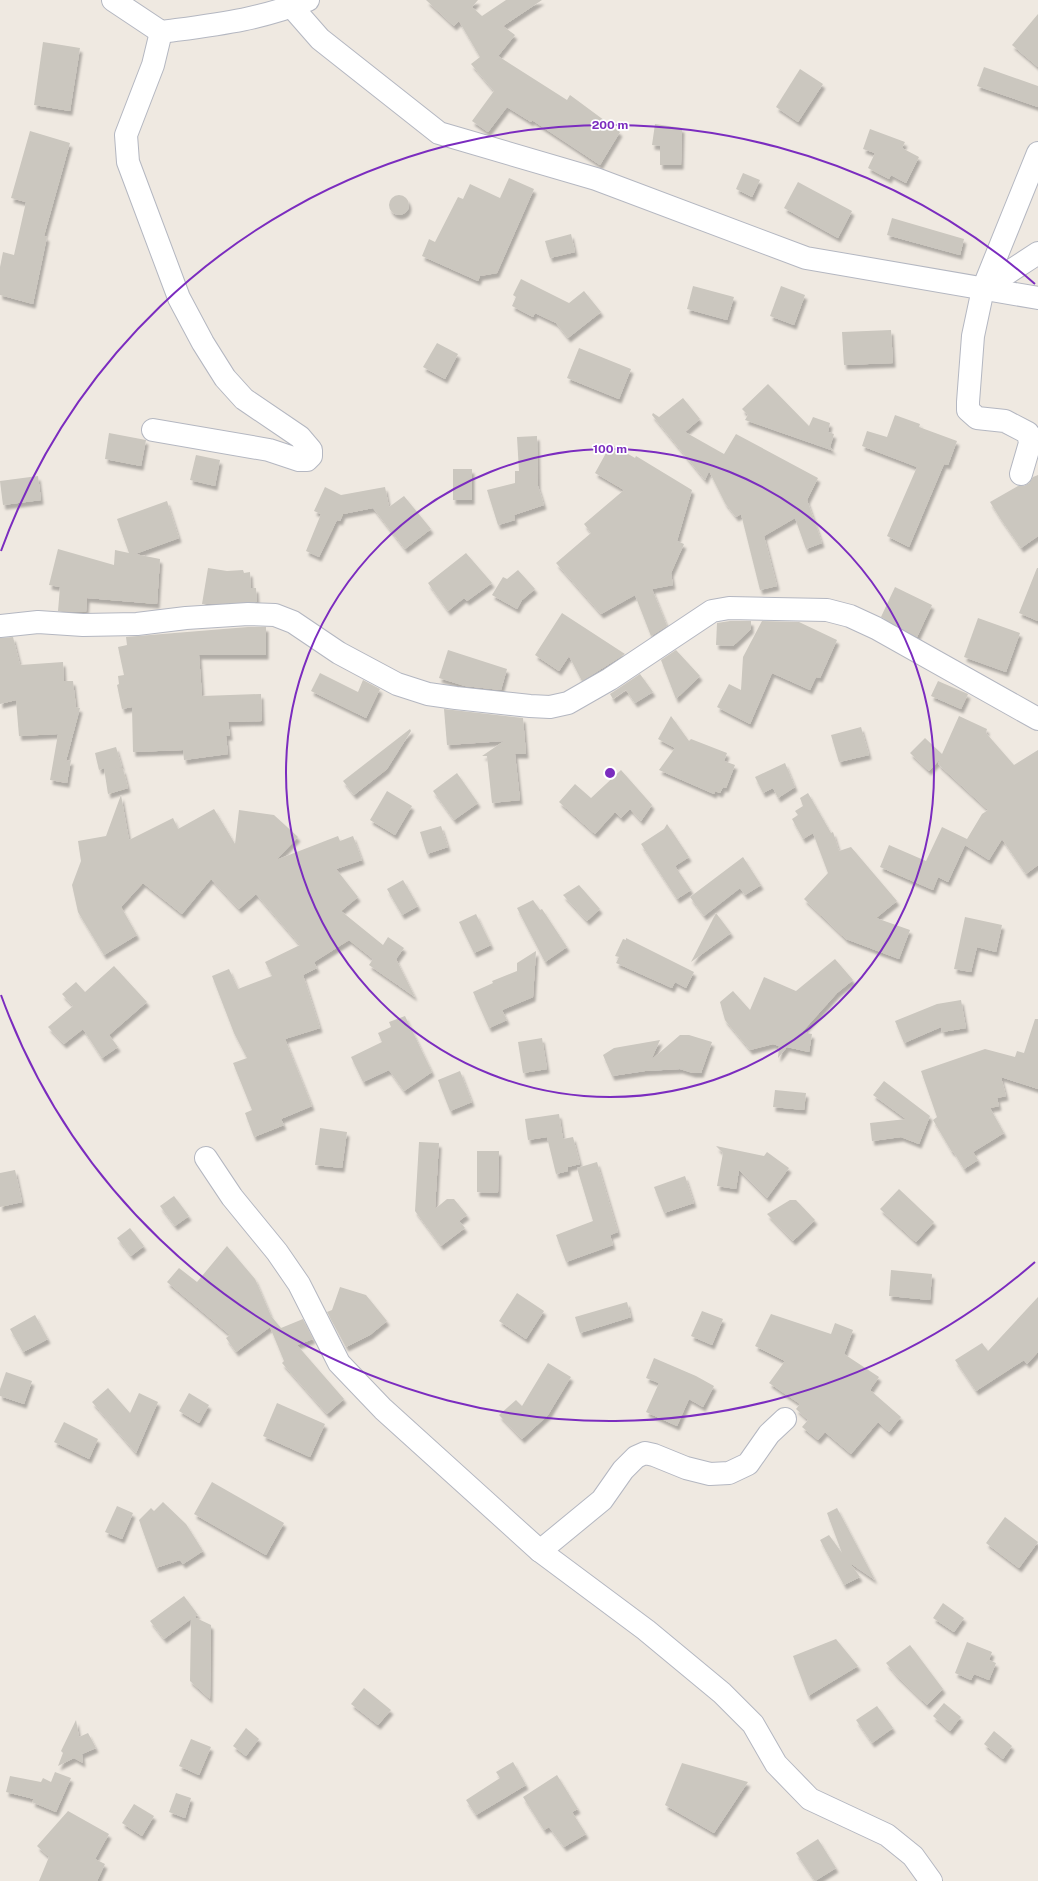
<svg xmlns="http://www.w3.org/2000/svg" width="1038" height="1881" viewBox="0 0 1038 1881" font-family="'Public Sans',sans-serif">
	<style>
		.building { fill: #cbc7bf; filter: url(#shadow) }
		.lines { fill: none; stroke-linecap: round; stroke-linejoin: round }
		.minor-casing { stroke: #b4b7c1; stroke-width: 24 }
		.minor { stroke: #fff; stroke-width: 22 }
		.ring { fill: none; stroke: #7b2cbf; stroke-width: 2 }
		.centre { fill: #7b2cbf; stroke: #fff; stroke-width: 2 }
		.ring-label { font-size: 12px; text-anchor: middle; font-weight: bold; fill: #7b2cbf; stroke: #fff; stroke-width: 3.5; stroke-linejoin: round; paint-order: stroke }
	</style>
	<defs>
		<filter id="shadow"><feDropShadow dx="2.5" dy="4.5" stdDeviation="1" flood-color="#0004"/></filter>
	</defs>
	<rect width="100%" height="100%" fill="#efe9e1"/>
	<g class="building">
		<polygon points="426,0 478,0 472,7 482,16 506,0 542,0 503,26 515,35 498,56 567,100 570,95 620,132 600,165 532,120 531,122 507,107 488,132 472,121 494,91 471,64 480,57 459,21 454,26"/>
		<polygon points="1038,14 1038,67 1012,45"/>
		<polygon points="43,42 80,48 70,111 34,105"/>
		<polygon points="984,67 1038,86 1038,107 977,86"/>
		<polygon points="800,69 823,84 798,122 776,107"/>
		<polygon points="655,124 682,128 681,165 660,165 660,146 652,145"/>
		<polygon points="870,129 905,142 902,148 919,157 906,183 891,175 889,179 868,168 875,153 863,149"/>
		<polygon points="30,131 70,143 44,236 47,237 33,304 0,295 0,267 3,252 14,255 26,202 11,198"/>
		<polygon points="743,173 760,180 752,197 736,189"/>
		<polygon points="509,178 534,189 497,273 480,276 478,281 422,256 429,239 435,242 458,197 463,199 470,184 500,198"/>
		<polygon points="798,182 852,211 838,238 784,208"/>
		<circle cx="399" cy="205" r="10"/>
		<polygon points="892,218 964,239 960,255 887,235"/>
		<polygon points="571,234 575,252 550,258 545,241"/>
		<polygon points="521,279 569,303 584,291 601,312 568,338 556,323 535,313 533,317 512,306 516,297 513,295"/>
		<polygon points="693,286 734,297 727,320 687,309"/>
		<polygon points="781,286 805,295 794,325 770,316"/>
		<polygon points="891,330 893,363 844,365 842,332"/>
		<polygon points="437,343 458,354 445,379 423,367"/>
		<polygon points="579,348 631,369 619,399 567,378"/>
		<polygon points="768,384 809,426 813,417 830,423 828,432 834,434 830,447 834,451 745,420 748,415 742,409"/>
		<polygon points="683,398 700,419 685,432 724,454 736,434 818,478 807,500 822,543 806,549 795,518 764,536 777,586 760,590 741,514 736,517 725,503 709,471 705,480 652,415 653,413 659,417"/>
		<polygon points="895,415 920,424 919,427 957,441 948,465 944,464 909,547 887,536 917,467 862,446 867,431 887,437"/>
		<polygon points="109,433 146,440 141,466 105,459"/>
		<polygon points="537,436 538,486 544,505 514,515 515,520 498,525 487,490 515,483 515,471 519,471 517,437"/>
		<polygon points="611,444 635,458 636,456 692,490 677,541 684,544 671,573 673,585 652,589 667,626 651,636 635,595 601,614 556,563 591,533 584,524 624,490 595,473"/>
		<polygon points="196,455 220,460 215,486 190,480"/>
		<rect x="453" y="469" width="19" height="31"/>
		<polygon points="1038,475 1038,536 1021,548 1000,518 990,502 1018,486 1024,486 1029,483 1033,477"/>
		<polygon points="38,476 41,500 3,505 0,481"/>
		<polygon points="325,487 341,495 385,487 389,507 404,496 431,529 405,549 373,508 343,514 340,521 337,520 319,557 306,551 321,514 314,511"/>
		<polygon points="167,501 179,538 135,554 160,559 157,604 87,598 86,612 58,611 60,587 49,585 58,549 114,565 115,550 129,553 117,519"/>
		<polygon points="466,553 492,583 467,601 464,598 448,611 428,583"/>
		<polygon points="208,568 227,571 243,570 244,573 250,572 251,588 256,588 257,602 202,604"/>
		<polygon points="1037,568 1038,568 1038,621 1019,613"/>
		<polygon points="518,570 535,589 522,600 517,609 492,595 503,577 507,579"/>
		<polygon points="895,587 932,605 917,637 881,617"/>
		<polygon points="562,613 625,654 582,681 569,656 559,671 535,655"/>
		<polygon points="978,618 1020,633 1006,672 964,657"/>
		<polygon points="730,621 751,621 751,629 733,646 716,645 717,623"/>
		<polygon points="762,621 799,622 837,640 820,678 816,677 810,690 772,673 750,724 717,707 729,684 741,690 743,657"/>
		<polygon points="248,627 266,627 266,655 199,655 202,696 261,694 262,721 228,722 230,736 226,736 228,754 184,760 183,750 133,752 132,707 122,709 117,685 119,684 118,676 124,675 118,647 127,645 126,637"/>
		<polygon points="13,637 20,665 63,662 64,681 73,681 76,707 80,708 66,761 71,760 67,783 50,780 58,734 19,736 16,700 0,704 0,638"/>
		<polygon points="448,650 507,669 501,690 465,686 439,678"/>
		<polygon points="676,650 700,676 676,699 661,660"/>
		<polygon points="320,673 358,692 363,680 380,689 366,718 311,691"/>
		<polygon points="640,674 653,692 635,703 626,690 613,699 610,694"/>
		<polygon points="938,681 968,694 961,709 931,696"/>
		<polygon points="444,709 523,718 526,754 515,754 520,800 492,803 487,756 482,756 504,741 447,745"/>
		<polygon points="671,716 689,741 691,739 727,753 724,761 735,765 726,788 723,787 720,793 715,791 714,794 659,770 675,748 658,739"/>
		<polygon points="959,716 987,729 986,733 1014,765 1038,750 1038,865 1026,874 1002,839 989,860 965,845 948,882 938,877 933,890 880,867 889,845 926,861 942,827 967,839 982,814 988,810 938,764 940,759 929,771 910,753 925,738 942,754"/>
		<polygon points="861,727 869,755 839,762 831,735"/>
		<polygon points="410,729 411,731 387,769 354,795 343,781"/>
		<polygon points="116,747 122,767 115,768 123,769 128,788 108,794 104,768 99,770 95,753"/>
		<polygon points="785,763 795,787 778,798 773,788 763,793 755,777"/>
		<polygon points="621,770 652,805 641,821 630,809 621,818 615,812 595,834 559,802 575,784 591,798"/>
		<polygon points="457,773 478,803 454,820 433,791"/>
		<polygon points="387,791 412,806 395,835 370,820"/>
		<polygon points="808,793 831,833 833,832 839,851 851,847 897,901 876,918 910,930 899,959 846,939 804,899 828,873 813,833 803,839 792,819 798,815 795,811 803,806 800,798"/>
		<polygon points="121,795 129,840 173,818 178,829 214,809 235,844 239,810 274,815 298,837 276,860 338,836 340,841 353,836 362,860 336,869 358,897 341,911 383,945 388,937 404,948 396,959 415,997 369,965 373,959 349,940 314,962 317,968 303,975 320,1028 285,1039 312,1106 281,1119 284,1125 254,1137 245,1113 252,1110 233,1063 247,1058 234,1033 212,976 229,969 238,989 272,976 265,962 300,945 256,894 239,909 211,879 182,914 143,883 121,907 137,935 104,955 78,912 72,885 81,861 78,841 106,836"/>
		<polygon points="667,824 689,857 675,866 691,890 677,899 641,844 664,829"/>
		<polygon points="441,826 448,847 427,854 420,832"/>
		<polygon points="743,857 761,885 745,895 740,888 704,916 690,897"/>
		<polygon points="403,880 418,906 402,915 387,889"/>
		<polygon points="579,885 600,909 587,921 563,895"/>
		<polygon points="533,900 540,910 542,909 567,947 545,962 517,908"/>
		<polygon points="716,913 731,933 691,962"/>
		<polygon points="476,914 491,945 474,953 459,922"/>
		<polygon points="965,917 1002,925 996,952 977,947 971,972 954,969"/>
		<polygon points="626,938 694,972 686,988 675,982 672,988 616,963 619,957 615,956 623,939 626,940"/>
		<polygon points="536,951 533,997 502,1010 507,1020 489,1028 473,992 493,983 492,981 517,971 517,963"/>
		<polygon points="835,959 853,980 837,993 802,1032 812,1034 809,1052 787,1047 778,1058 779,1046 773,1044 750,1050 725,1020 720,1002 733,991 750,1010 764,977 796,991"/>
		<polygon points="114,966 147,1002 109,1035 118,1047 102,1058 83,1029 64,1044 48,1027 73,1006 62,994 76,982 85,992"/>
		<polygon points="961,1000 966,1028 942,1032 941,1027 904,1043 895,1021 937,1004"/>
		<polygon points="405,1016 432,1072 404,1091 389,1070 363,1082 351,1057 382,1042 378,1033 391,1027 389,1022"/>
		<polygon points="1035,1019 1038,1019 1038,1089 1001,1077 1006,1096 997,1098 999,1106 990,1108 1004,1133 973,1152 978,1160 964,1169 953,1151 952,1152 933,1120 937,1117 921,1071 985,1049 1015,1057 1017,1051 1024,1053"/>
		<polygon points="680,1035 689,1035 712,1042 701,1073 693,1073 680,1069 645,1071 612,1076 603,1055 614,1048 660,1040 651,1060"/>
		<polygon points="542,1038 547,1069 523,1073 518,1042"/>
		<polygon points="460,1071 472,1102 450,1111 438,1080"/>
		<polygon points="884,1081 930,1116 919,1144 901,1137 872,1141 870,1123 906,1119 873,1095"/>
		<polygon points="775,1090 806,1093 804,1110 773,1107"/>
		<polygon points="559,1114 563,1139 573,1137 580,1164 568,1167 568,1171 556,1174 547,1137 528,1140 525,1119"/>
		<polygon points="320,1128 347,1132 342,1168 315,1165"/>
		<polygon points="419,1142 439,1143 435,1209 447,1199 454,1199 467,1215 459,1221 465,1228 441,1246 415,1211"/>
		<polygon points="716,1146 764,1156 767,1152 789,1168 767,1198 739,1170 736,1189 717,1186 723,1153"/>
		<polygon points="477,1151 499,1151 498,1193 477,1192"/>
		<polygon points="597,1162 618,1232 610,1235 613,1245 566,1262 556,1235 593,1221 577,1168"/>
		<polygon points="15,1170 22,1202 0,1207 0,1173"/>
		<polygon points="685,1176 694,1203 664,1213 654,1187"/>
		<polygon points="899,1189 934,1222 916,1242 880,1209"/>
		<polygon points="174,1196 189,1216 175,1226 160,1206"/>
		<polygon points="790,1200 796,1200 815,1220 793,1241 767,1214"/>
		<polygon points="130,1228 144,1246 131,1256 117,1238"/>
		<polygon points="227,1246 255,1279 271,1316 281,1328 303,1319 313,1339 297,1345 344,1399 327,1414 282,1363 284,1361 270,1327 236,1352 226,1338 230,1335 167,1282 179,1268 197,1282"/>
		<polygon points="891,1270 932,1274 930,1300 889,1296"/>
		<polygon points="340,1287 366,1295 387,1321 370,1335 346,1347 327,1312 332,1310"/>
		<polygon points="517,1293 544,1311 526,1339 499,1321"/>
		<polygon points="1038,1297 1038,1352 1027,1364 1024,1360 976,1391 955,1360 982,1343 988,1351"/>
		<polygon points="627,1302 631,1317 580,1333 575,1317"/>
		<polygon points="702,1311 723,1319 712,1345 691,1336"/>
		<polygon points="771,1314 831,1334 835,1323 853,1330 844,1354 879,1377 870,1390 901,1417 889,1432 878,1422 851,1454 825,1432 818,1440 802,1427 808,1420 796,1409 800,1404 769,1383 785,1361 755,1346"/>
		<polygon points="35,1315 48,1339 23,1352 10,1329"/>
		<polygon points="654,1358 696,1376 714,1386 703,1407 689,1399 677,1426 646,1412 659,1383 646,1378"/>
		<polygon points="548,1363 571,1377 548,1415 522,1439 499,1415 516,1400 522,1406"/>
		<polygon points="6,1372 32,1381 24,1404 0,1396 0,1389"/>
		<polygon points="108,1388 130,1413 139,1393 158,1402 136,1453 92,1402"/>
		<polygon points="189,1393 209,1405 199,1423 179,1411"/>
		<polygon points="277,1403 325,1424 310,1457 263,1436"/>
		<polygon points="64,1422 98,1439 89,1459 54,1442"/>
		<polygon points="212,1482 284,1523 266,1555 194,1514"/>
		<polygon points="163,1502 186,1524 203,1551 183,1564 180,1560 156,1568 139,1520 151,1508 154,1511"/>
		<polygon points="117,1506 133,1513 122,1539 105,1532"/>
		<polygon points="837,1508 875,1580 850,1563 860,1577 844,1585 820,1540 829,1535 842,1553 827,1513"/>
		<polygon points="1005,1517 1038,1542 1019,1568 986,1543"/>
		<polygon points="184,1596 198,1615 194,1617 211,1625 210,1699 190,1681 191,1619 164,1639 150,1621"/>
		<polygon points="943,1603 964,1618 954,1632 933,1618"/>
		<polygon points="836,1639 858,1666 808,1696 793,1656"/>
		<polygon points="967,1642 992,1652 989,1660 996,1663 989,1680 974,1674 971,1680 955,1673"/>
		<polygon points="910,1645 943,1689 927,1705 897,1676 886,1663"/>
		<polygon points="364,1688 391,1710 378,1725 351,1704"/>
		<polygon points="944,1703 961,1717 950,1731 933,1716"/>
		<polygon points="877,1706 893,1728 872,1743 856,1720"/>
		<polygon points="76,1720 79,1737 88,1733 96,1748 82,1754 83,1763 74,1758 58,1766 63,1753 61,1751"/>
		<polygon points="246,1728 259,1739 246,1756 233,1746"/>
		<polygon points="994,1731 1012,1746 1003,1759 984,1744"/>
		<polygon points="191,1739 211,1747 199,1775 179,1766"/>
		<polygon points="513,1762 526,1785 476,1815 466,1800 500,1778 496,1772"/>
		<polygon points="682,1763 748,1782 714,1833 665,1805"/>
		<polygon points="55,1772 71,1778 56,1812 32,1802 34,1799 6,1792 10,1776 41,1782 43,1778 51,1782"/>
		<polygon points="557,1775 578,1809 572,1812 586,1834 564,1847 549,1827 544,1830 523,1797"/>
		<polygon points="176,1793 191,1798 185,1818 169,1812"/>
		<polygon points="134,1804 154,1816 142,1836 122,1823"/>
		<polygon points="68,1811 109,1834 95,1859 105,1864 97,1881 39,1881 49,1857 37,1846"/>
		<polygon points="818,1839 836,1868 815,1881 796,1853"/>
	</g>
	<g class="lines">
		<defs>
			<g id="minor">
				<path d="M113,0L161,32C212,25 261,20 308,0"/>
				<polyline points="292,7 320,39 439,133 596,179 806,258 1038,298"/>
				<polyline points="983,289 1038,253"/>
				<polyline points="153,430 269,450 299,460 307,460 311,456 311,450 300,437 244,399 225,378 203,343 179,298 128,162 126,135 153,65 161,32"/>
				<polyline points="1021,474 1030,443 1028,433 1005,421 977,418 968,410 968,402 973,336 983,289 1038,153"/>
				<polyline points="0,626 38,622 83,625 137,624 186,618 248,614 275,615 293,622 339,653 397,684 428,694 456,698 530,706 550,707 568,703 610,679 712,611 729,608 827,610 850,616 876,628 1038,719"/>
				<polyline points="206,1158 232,1197 277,1252 299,1284 339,1363 383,1409 540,1551 646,1630 722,1693 753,1724 776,1764 810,1799 887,1835 913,1856 931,1881"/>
				<polyline points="540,1551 602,1500 623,1470 636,1457 645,1453 654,1455 686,1468 710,1474 729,1473 748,1464 769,1434 785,1419"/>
			</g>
		</defs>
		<use href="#minor" class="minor-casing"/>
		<use href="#minor" class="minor"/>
	</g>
	<g class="ring">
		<circle cx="610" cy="773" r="324"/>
		<path d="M1035 1262A648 648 0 0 1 1 995M1 551A648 648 0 0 1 1035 284"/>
	</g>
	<circle cx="610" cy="773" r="6" class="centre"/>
	<g class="ring-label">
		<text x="610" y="129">200 m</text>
		<text x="610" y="453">100 m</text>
	</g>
</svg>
